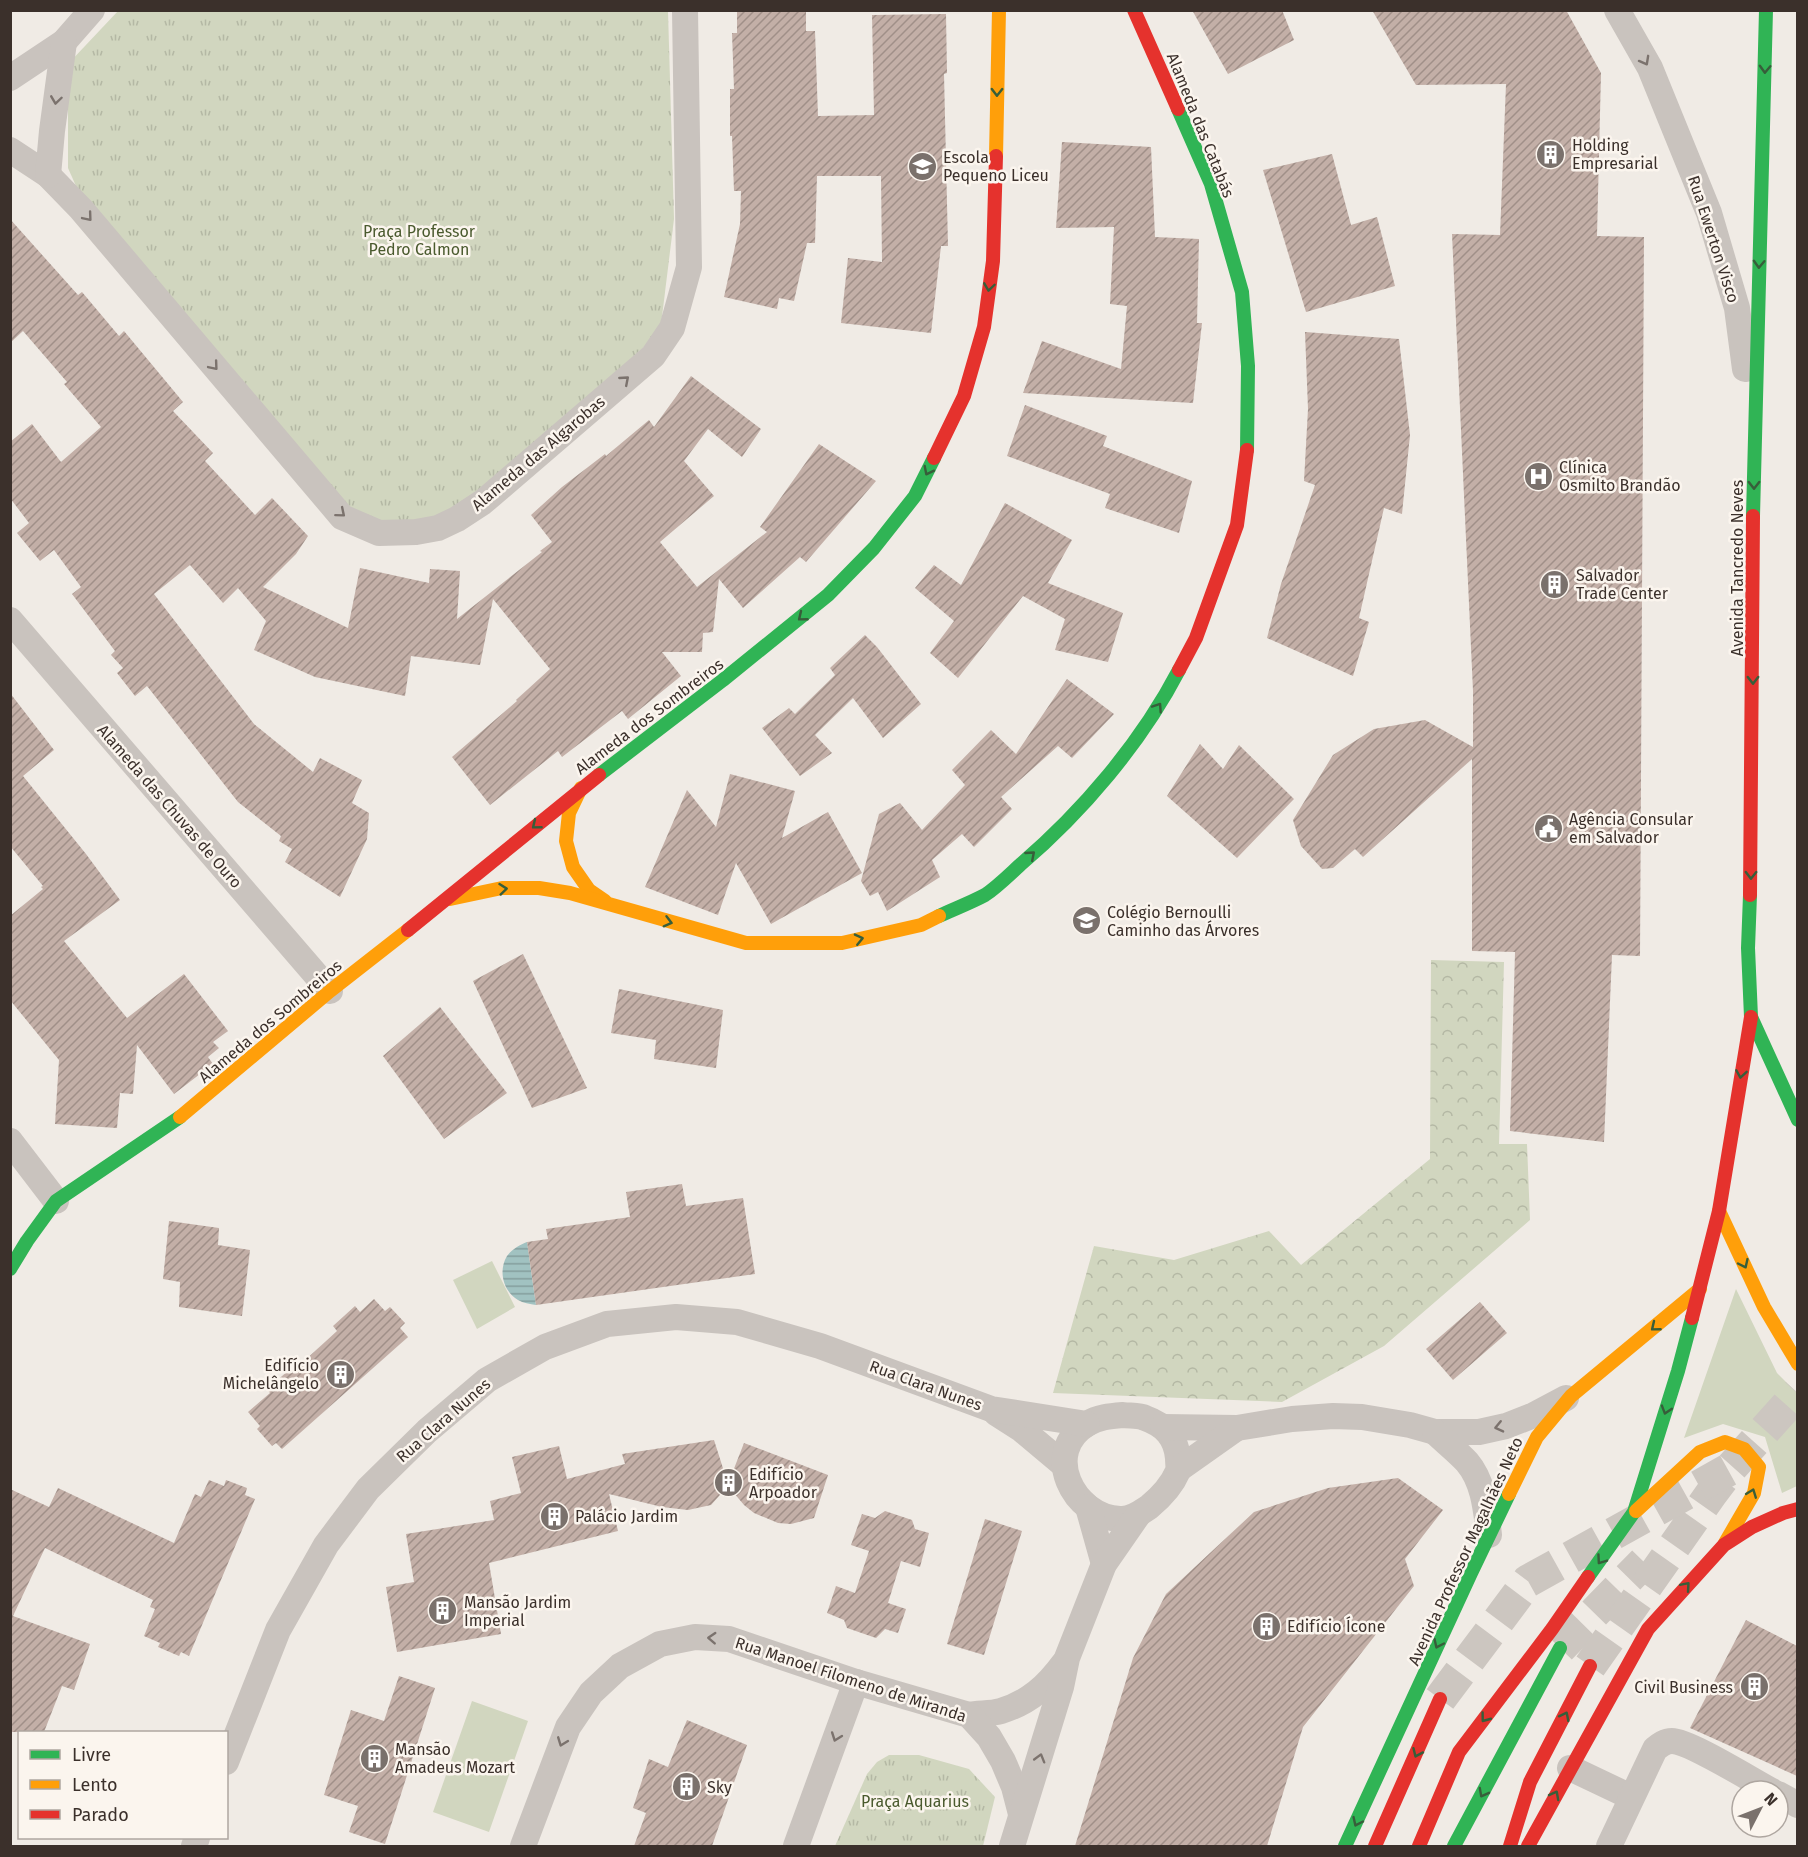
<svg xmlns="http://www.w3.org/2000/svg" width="1808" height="1857" viewBox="0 0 1808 1857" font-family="'Fira Sans',sans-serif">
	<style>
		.green { fill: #d1d6bf }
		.forest { fill: url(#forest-crowns) }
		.park { fill: url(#park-tufts) }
		.water { fill: url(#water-rules) }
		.building { fill: url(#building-hatch) }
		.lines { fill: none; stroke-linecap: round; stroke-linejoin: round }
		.primary-tunnel { stroke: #ccc6c0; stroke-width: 33; stroke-dasharray: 33 16; stroke-linecap: butt }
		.street { stroke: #c9c3be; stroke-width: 26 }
		.fast { stroke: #30b455; stroke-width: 14 }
		.slow { stroke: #ff9f0a; stroke-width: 14 }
		.jam { stroke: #e5322d; stroke-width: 14 }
		.oneway { stroke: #7b726d }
		.oneway2 { stroke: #375e3a }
		.labels { text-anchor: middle; stroke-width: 5; stroke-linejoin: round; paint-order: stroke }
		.street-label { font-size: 16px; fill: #3b302b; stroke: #fbf5ee }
		.poi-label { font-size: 16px; fill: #3b302b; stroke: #fbf5ee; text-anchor: start }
		.park-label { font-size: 16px; fill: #4a5a2e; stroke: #fbf5ee }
	</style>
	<defs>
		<pattern id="forest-crowns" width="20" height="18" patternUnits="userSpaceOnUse" patternTransform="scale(1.5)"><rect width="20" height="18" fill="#d1d6bf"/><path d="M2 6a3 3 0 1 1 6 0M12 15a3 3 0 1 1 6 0" fill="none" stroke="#b4b8a4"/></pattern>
		<pattern id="park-tufts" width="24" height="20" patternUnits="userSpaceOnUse" patternTransform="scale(1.5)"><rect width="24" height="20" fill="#d1d6bf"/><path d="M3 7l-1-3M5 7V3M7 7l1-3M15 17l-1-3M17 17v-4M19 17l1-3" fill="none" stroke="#b4b8a4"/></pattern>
		<pattern id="water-rules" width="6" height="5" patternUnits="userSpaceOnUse" patternTransform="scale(1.5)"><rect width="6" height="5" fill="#a1c2c1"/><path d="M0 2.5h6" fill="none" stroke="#849e9d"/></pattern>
		<pattern id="building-hatch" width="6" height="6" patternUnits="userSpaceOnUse" patternTransform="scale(1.5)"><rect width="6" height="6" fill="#c3afa7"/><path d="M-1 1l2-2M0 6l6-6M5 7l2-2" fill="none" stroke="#a08f88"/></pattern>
	</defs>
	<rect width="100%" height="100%" fill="#f0ebe5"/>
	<g class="green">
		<polygon points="492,1261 515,1307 477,1329 453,1280"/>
		<polygon points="1736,1289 1777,1373 1797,1393 1797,1486 1782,1493 1765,1437 1723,1424 1684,1438"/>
		<polygon points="472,1701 528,1721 489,1832 433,1812"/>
	</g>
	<polygon class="forest" points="1431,960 1504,962 1499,1144 1527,1144 1530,1220 1384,1346 1282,1402 1053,1393 1094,1246 1174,1260 1269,1231 1301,1265 1430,1159"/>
	<g class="park">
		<polygon points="118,11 668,11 674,219 660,333 451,518 409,526 359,519 87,211 68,168 68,64"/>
		<polygon points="889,1755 919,1755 969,1769 995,1797 983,1846 835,1846 867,1774 877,1762"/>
	</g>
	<path class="water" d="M527,1242L536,1305C530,1304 523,1303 518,1300C503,1291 498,1271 507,1256C512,1249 520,1245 527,1242Z"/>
	<g class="building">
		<polygon points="737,10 806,10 806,31 815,31 818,116 874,115 872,15 946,14 947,73 944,74 948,246 941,246 931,333 841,323 848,258 882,262 881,176 817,176 815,243 807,243 794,301 779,298 777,309 724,297 740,224 741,191 734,191 732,136 730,136 730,89 734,89 732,33 737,33"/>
		<polygon points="1192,10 1282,10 1294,40 1228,74"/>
		<polygon points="1372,10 1566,10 1601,73 1597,236 1644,237 1640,956 1612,955 1604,1142 1510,1131 1515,952 1472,951 1472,759 1363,857 1355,849 1333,868 1322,869 1301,846 1293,820 1333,755 1374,729 1425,720 1473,747 1473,691 1452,234 1500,235 1506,84 1416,85"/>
		<polygon points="1062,142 1151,147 1155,237 1199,239 1197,323 1202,323 1193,403 1023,393 1042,341 1121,369 1127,306 1110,304 1114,227 1056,228"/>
		<polygon points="1332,154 1351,225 1377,217 1395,286 1306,312 1263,170"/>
		<polygon points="10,219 78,295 82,292 119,336 124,331 183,402 173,411 213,453 205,461 255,515 272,498 308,536 296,554 263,587 348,628 360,568 429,583 430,569 460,571 457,619 542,552 540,551 552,542 531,515 562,487 605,454 606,456 649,420 654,427 691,376 761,429 742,457 708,429 684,461 714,496 660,542 697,587 767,532 760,527 819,444 876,481 806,562 800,557 743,608 719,579 713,632 703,633 702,652 662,652 681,676 628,719 622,711 562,757 558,751 490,805 452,757 517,701 516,700 550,669 493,599 480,665 411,656 405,696 315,677 254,650 266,621 238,588 223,603 190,565 154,594 254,724 313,772 320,758 362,780 352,803 369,813 367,839 340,897 285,862 292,849 279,841 281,836 238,802 147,686 135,696 117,673 123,668 111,655 115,651 72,594 81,587 54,550 40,561 17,533 29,523 10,498 10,442 32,424 61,462 101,427 64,384 67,382 23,331 10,343"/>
		<polygon points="1305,332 1399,339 1410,435 1402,514 1384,508 1359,618 1369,622 1353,676 1267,638 1281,584 1315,485 1304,481 1308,409"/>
		<polygon points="1025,405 1107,436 1103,446 1192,481 1179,533 1105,508 1110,494 1007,456"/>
		<polygon points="1005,503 1072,540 1048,583 1123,613 1108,662 1055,650 1065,619 1023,596 958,678 930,653 954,621 915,588 934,565 961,585"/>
		<polygon points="865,635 877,647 921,704 883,738 853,698 815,735 832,753 800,776 762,728 789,708 795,714 835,675 830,668"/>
		<polygon points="1067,679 1114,714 1072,758 1058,746 1001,797 1012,809 974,847 962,834 932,860 940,877 887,911 878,892 870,896 861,881 879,814 900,803 922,830 965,785 952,770 991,730 1016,754"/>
		<polygon points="10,693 54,750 23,776 86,854 120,900 64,941 127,1018 184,974 228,1031 213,1042 219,1048 208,1057 213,1064 174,1094 137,1045 133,1094 120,1093 117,1128 55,1124 59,1060 10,1000 10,916 43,889 41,887 43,886 10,846"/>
		<polygon points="1200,744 1223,769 1239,745 1294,799 1237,858 1167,796"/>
		<polygon points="730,774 795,791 782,838 828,812 862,873 771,924 736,863 718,915 645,887 687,790 716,827"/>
		<polygon points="523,954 587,1088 532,1108 473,981"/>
		<polygon points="619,989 723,1010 716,1068 654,1059 656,1040 611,1033"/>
		<polygon points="440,1007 507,1093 444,1139 383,1056"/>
		<polygon points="682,1184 686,1206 743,1198 755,1274 536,1305 527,1242 548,1239 546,1229 630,1217 626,1192"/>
		<polygon points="169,1221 219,1228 218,1245 250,1250 242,1316 179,1307 180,1282 163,1279"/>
		<polygon points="374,1299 385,1311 390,1307 405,1323 400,1328 408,1337 282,1449 276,1443 272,1446 257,1429 260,1426 248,1412 270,1393 267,1389 289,1370 291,1373 337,1331 333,1326 355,1306 360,1312"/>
		<polygon points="1480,1302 1507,1333 1453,1380 1426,1349"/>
		<polygon points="714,1440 728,1484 744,1443 828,1475 814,1518 791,1524 778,1523 754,1513 744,1505 728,1486 711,1505 688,1510 662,1507 609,1494 618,1531 489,1563 501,1634 397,1652 386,1587 414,1582 406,1534 494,1520 490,1501 521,1493 512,1457 559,1446 567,1479 625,1464 622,1454"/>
		<polygon points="1398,1478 1443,1510 1405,1559 1414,1586 1303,1727 1267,1846 1075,1846 1133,1658 1166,1594 1254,1512 1328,1488"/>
		<polygon points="209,1480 224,1486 226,1480 247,1488 245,1495 255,1499 189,1656 181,1652 179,1656 158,1647 160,1643 144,1636 155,1609 150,1607 153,1600 45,1548 13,1616 90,1644 74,1690 62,1686 44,1732 10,1732 10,1489 49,1507 58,1488 174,1543 195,1494 201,1497"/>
		<polygon points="885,1511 912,1520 915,1529 929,1533 920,1567 901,1561 888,1603 906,1609 898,1633 885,1629 876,1638 847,1628 844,1620 827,1613 836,1586 855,1593 869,1551 851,1545 862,1514 875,1518"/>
		<polygon points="985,1519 1022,1531 984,1655 947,1644"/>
		<polygon points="1746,1620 1797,1646 1797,1776 1690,1728"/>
		<polygon points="399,1676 435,1688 385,1844 349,1832 358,1806 324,1795 351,1710 384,1721"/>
		<polygon points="687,1720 747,1745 712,1846 634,1846 646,1813 633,1808 649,1759 668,1767"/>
	</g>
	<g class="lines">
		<g class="primary-tunnel">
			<polyline points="1560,1648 1644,1562"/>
			<polyline points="1590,1666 1711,1494 1730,1469 1798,1393"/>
			<polyline points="1440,1699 1528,1581 1730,1469"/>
		</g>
		<g class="street">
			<polyline points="1617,10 1650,68 1709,213 1737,308 1745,369"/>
			<polyline points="10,78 64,42 92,10"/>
			<polyline points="10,150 48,175 81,209 342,517 379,533 416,532 438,528 457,519 483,502 653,356 672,328 689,267 685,10"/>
			<polyline points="48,175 52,131 64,42"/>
			<polyline points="10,620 330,991"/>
			<polyline points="10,1141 56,1201"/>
			<polyline points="996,1413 1021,1429 1064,1465"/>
			<path d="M1123,1415C1130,1416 1139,1415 1145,1418C1165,1425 1176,1437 1178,1458C1178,1463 1179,1467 1178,1471C1172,1485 1160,1498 1149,1507C1140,1513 1131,1520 1120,1519C1073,1517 1041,1452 1087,1424C1098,1417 1110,1416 1123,1415Z"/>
			<polyline points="1163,1427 1237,1428 1292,1419 1333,1416 1362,1417 1410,1425 1435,1432 1479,1432 1506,1426 1534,1415 1566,1398"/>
			<path d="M1435,1432C1445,1442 1457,1451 1467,1462C1484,1482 1486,1510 1489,1535"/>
			<polyline points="1179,1469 1237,1428"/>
			<polyline points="1088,1507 1104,1564"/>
			<path d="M969,1715C979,1713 991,1714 1001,1711C1030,1702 1047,1686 1064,1663"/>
			<polyline points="226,1762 278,1630 326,1545 368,1489 427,1431 487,1380 545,1347 607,1324 676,1317 737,1322 820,1346 991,1409 1087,1424"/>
			<polyline points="1570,1768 1631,1797"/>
			<polyline points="1778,1794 1798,1805"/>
			<polyline points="194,1846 197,1838"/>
			<polyline points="523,1846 568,1727 591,1693 620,1666 660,1644 695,1637 729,1639 856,1682 969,1715 989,1737 1003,1761 1014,1787 1021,1814"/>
			<polyline points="796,1846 856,1682"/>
			<polyline points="1012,1846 1061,1687 1067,1658 1104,1564 1138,1515"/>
			<path d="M1609,1846L1655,1749C1660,1745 1665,1741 1672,1741C1689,1741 1753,1781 1772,1791"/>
		</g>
		<g class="fast">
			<polyline points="1178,109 1211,184 1242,292 1248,366 1247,450"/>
			<polyline points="1753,516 1766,10"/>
			<polyline points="599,775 723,680 828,595 874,548 915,496 934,458"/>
			<polyline points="1750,895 1748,948 1751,1017 1798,1120"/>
			<path d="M939,916C954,909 970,903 985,895C997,887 1009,875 1020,865C1082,812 1141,743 1179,670"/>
			<polyline points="10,1269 27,1241 56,1201 180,1117"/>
			<polyline points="1588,1577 1634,1512 1678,1371 1692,1318"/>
			<polyline points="1345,1846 1471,1573 1509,1494"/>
			<polyline points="1454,1846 1560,1648"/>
		</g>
		<g class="slow">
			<polyline points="996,156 999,10"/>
			<polyline points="581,788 569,813 566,841 573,867 589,890 605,901"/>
			<polyline points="450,899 502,888 539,888 570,893 746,943 842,943 921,925 939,916"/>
			<polyline points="180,1117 330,991 408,930"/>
			<polyline points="1719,1211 1764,1307 1798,1364"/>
			<polyline points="1509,1494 1537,1437 1571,1396 1700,1289"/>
			<polyline points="1636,1511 1700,1452 1725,1442 1744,1449 1759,1467 1754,1493 1725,1543"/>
		</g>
		<g class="jam">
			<polyline points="1134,10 1178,109"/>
			<polyline points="934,458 964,396 984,327 993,261 996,156"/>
			<polyline points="1179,670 1196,638 1237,525 1247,450"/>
			<polyline points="1750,895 1753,516"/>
			<polyline points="408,930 599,775"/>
			<polyline points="1692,1318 1719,1211 1751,1017"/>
			<polyline points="1375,1846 1440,1699"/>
			<polyline points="1419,1846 1459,1752 1552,1629 1588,1577"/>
			<polyline points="1510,1846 1530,1782 1590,1666"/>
			<polyline points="1528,1846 1648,1629 1724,1545 1752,1527 1783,1513 1798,1509"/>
		</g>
	</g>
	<defs><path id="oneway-chevron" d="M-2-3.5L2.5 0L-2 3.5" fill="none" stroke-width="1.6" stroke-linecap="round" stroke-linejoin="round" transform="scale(1.5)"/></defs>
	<g class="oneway">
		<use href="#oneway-chevron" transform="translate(1645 61) rotate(61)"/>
		<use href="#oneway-chevron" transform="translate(56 100) rotate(98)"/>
		<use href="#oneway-chevron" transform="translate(88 217) rotate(50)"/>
		<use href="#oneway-chevron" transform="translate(214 366) rotate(50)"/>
		<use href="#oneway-chevron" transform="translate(625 380) rotate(-41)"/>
		<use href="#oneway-chevron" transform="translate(341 513) rotate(40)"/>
		<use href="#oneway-chevron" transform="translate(1499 1427) rotate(167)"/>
		<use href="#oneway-chevron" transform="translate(712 1638) rotate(-177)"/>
		<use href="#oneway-chevron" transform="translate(836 1737) rotate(110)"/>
		<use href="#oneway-chevron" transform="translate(562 1742) rotate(111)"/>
		<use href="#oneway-chevron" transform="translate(1040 1758) rotate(-74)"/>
	</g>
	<g class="oneway2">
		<use href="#oneway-chevron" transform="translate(1765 69) rotate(92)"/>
		<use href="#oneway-chevron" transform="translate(997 92) rotate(91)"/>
		<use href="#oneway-chevron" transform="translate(1759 264) rotate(92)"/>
		<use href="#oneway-chevron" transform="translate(989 287) rotate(98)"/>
		<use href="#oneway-chevron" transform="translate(928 471) rotate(117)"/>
		<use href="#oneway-chevron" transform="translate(1754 485) rotate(90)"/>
		<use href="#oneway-chevron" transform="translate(802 617) rotate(141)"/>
		<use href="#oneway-chevron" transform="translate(1753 680) rotate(90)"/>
		<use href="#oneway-chevron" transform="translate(1158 707) rotate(-56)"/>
		<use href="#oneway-chevron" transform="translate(536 825) rotate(141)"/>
		<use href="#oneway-chevron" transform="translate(1031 855) rotate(-41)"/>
		<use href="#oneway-chevron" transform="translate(1751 875) rotate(91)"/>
		<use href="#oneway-chevron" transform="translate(503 889) rotate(-6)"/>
		<use href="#oneway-chevron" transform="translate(668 922) rotate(15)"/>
		<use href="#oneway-chevron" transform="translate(859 939) rotate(-13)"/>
		<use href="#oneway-chevron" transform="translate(1741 1074) rotate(99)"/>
		<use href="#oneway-chevron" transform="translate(1744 1264) rotate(65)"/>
		<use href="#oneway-chevron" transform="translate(1655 1327) rotate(141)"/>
		<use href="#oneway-chevron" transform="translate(1666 1410) rotate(107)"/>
		<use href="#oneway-chevron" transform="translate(1752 1493) rotate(-69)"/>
		<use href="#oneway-chevron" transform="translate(1601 1560) rotate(125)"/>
		<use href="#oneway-chevron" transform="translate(1686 1586) rotate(-49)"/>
		<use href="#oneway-chevron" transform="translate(1438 1644) rotate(115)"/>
		<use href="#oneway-chevron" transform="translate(1565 1716) rotate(-63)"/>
		<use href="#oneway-chevron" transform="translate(1485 1718) rotate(127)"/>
		<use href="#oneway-chevron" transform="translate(1417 1753) rotate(114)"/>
		<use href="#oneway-chevron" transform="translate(1483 1793) rotate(118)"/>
		<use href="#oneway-chevron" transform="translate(1555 1795) rotate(-62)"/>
		<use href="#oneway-chevron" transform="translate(1357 1822) rotate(115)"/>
	</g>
	<defs>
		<symbol id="building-disc" viewBox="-11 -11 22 22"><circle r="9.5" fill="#7a716c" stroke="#fbf5ee"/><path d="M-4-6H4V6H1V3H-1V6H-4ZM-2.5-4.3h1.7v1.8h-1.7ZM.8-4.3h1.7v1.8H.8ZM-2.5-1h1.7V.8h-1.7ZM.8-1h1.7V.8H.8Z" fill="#fff"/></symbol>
		<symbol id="school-disc" viewBox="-11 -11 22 22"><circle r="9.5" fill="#7a716c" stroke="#fbf5ee"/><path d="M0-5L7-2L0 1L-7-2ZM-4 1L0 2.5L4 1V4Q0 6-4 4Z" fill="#fff"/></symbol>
		<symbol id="hospital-disc" viewBox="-11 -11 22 22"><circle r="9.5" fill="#7a716c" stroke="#fbf5ee"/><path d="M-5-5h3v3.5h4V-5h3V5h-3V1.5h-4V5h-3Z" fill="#fff"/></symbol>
		<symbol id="civic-disc" viewBox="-11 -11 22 22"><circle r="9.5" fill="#7a716c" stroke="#fbf5ee"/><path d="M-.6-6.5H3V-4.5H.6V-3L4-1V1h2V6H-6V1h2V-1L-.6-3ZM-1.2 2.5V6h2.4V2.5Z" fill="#fff"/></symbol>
	</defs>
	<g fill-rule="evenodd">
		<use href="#building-disc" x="1534" y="138" width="33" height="33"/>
		<use href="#school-disc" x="906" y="150" width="33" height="33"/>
		<use href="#hospital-disc" x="1522" y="460" width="33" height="33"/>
		<use href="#building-disc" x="1538" y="568" width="33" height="33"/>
		<use href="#civic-disc" x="1532" y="812" width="33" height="33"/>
		<use href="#school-disc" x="1070" y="904" width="33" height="33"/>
		<use href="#building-disc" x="324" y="1358" width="33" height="33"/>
		<use href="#building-disc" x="712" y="1466" width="33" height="33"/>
		<use href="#building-disc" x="538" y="1500" width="33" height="33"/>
		<use href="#building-disc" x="426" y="1594" width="33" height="33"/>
		<use href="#building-disc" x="1250" y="1610" width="33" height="33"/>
		<use href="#building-disc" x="1738" y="1670" width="33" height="33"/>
		<use href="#building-disc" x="358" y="1742" width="33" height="33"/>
		<use href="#building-disc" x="670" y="1770" width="33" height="33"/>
	</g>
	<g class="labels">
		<g class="street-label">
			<text transform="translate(1201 125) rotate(68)" y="6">Alameda das Catabás</text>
			<text transform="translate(1714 239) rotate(72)" y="6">Rua Ewerton Visco</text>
			<text transform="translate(538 453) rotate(-40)" y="6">Alameda das Algarobas</text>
			<text transform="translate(1737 568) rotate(-90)" y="6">Avenida Tancredo Neves</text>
			<text transform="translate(649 716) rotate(-37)" y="6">Alameda dos Sombreiros</text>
			<text transform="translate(170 806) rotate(49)" y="6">Alameda das Chuvas de Ouro</text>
			<text transform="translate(270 1021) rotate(-40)" y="6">Alameda dos Sombreiros</text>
			<text transform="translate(926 1385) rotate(20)" y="6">Rua Clara Nunes</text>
			<text transform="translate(443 1420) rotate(-41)" y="6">Rua Clara Nunes</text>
			<text transform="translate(1465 1551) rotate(-65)" y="6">Avenida Professor Magalhães Neto</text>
			<text transform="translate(851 1679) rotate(18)" y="6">Rua Manoel Filomeno de Miranda</text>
		</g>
		<g class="poi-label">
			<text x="1572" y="151">Holding<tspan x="1572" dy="18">Empresarial</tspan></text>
			<text x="943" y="163">Escola<tspan x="943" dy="18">Pequeno Liceu</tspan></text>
			<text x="1559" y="473">Clínica<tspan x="1559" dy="18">Osmilto Brandão</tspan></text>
			<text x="1576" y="581">Salvador<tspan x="1576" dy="18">Trade Center</tspan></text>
			<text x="1569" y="825">Agência Consular<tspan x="1569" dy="18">em Salvador</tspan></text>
			<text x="1107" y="918">Colégio Bernoulli<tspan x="1107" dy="18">Caminho das Árvores</tspan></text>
			<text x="319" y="1371" text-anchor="end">Edifício<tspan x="319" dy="18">Michelângelo</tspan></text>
			<text x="749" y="1480">Edifício<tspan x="749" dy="18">Arpoador</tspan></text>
			<text x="575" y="1522">Palácio Jardim</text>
			<text x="464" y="1608">Mansão Jardim<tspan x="464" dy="18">Imperial</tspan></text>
			<text x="1287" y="1632">Edifício Ícone</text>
			<text x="1733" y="1693" text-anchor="end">Civil Business</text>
			<text x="395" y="1755">Mansão<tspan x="395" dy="18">Amadeus Mozart</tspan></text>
			<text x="707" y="1793">Sky</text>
		</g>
		<g class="park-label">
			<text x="419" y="237">Praça Professor<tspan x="419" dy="18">Pedro Calmon</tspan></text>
			<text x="915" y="1807">Praça Aquarius</text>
		</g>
	</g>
	<rect width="1808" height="1857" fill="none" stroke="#3b302b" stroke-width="24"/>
	<rect x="18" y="1731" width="210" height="108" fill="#fbf5ee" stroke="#aea6a0" stroke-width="1.5"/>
	<rect x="30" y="1750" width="30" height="9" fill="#30b455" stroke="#aea6a0" stroke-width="1.5"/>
	<text x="72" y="1761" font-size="18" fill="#3b302b">Livre</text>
	<rect x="30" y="1780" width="30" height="9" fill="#ff9f0a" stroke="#aea6a0" stroke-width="1.5"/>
	<text x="72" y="1791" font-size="18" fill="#3b302b">Lento</text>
	<rect x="30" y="1810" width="30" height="9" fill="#e5322d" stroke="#aea6a0" stroke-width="1.5"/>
	<text x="72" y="1821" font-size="18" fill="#3b302b">Parado</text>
	<g transform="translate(1760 1809) rotate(48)"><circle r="28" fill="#fbf5ee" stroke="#aea6a0" stroke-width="1.5"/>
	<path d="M0-4.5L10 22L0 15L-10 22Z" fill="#7a716c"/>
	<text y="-9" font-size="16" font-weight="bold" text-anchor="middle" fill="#3b302b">N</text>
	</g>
</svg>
